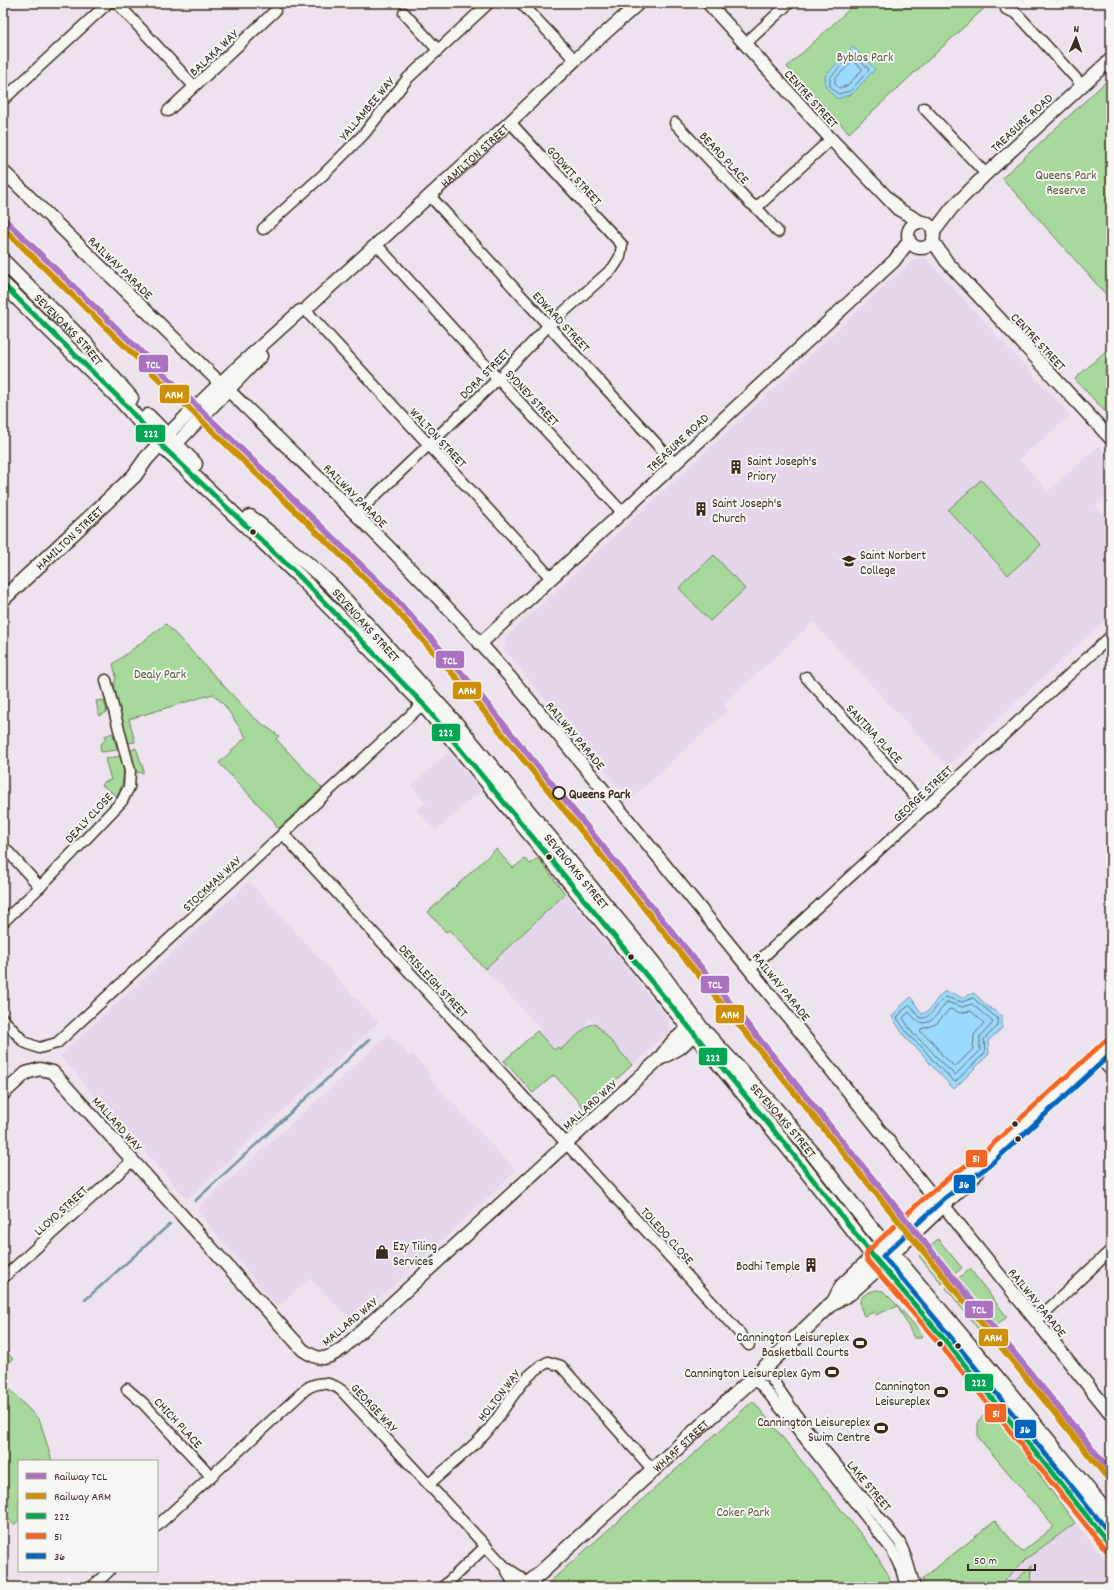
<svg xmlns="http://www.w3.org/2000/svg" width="1114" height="1590" viewBox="0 0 1114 1590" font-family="Dekko,sans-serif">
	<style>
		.built { fill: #e5d6eb }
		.green { fill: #a6d99b; stroke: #70825c }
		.water { fill: #9bdafd; stroke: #7594a4 }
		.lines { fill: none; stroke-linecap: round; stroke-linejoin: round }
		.shore { stroke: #617077; stroke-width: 1 }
		.stream { stroke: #7594a4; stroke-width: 2.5 }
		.minor-casing { stroke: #3b2a1e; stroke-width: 13 }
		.tertiary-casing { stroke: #3b2a1e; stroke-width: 15 }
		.secondary-casing { stroke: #3b2a1e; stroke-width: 17 }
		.minor { stroke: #f6f6f2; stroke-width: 10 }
		.tertiary { stroke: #f6f6f2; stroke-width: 12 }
		.secondary { stroke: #f6f6f2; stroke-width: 14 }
		.bus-1-casing { stroke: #f6f6f2; stroke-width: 8 }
		.bus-2-casing { stroke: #f6f6f2; stroke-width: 8 }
		.bus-3-casing { stroke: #f6f6f2; stroke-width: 8 }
		.bus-1 { stroke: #00a651; stroke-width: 5 }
		.bus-2 { stroke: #f26522; stroke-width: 5 }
		.bus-3 { stroke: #0065bd; stroke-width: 5 }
		.rail-1-casing { stroke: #f6f6f2; stroke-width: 9 }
		.rail-2-casing { stroke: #f6f6f2; stroke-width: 9 }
		.rail-1 { stroke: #ab72c2; stroke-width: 6 }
		.rail-2 { stroke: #cd9006; stroke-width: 6 }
		.bus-dot { fill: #3b2a1e; stroke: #f6f6f2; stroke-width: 1.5 }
		.stop-dot { fill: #f6f6f2; stroke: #3b2a1e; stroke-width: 2 }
		.labels { text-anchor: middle; stroke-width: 4; stroke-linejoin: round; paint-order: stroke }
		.street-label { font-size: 13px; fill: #3b2a1e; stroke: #f6f6f2 }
		.park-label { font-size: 13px; fill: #56563d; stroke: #f6f6f2 }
		.poi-label { font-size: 13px; fill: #3b2a1e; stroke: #f6f6f2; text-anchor: end }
		.stop-label { font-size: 13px; font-weight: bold; fill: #3b2a1e; stroke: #f6f6f2; text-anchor: start }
		.line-badge { stroke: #f6f6f2; stroke-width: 1.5 }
		.badge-label { font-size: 11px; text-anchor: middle; font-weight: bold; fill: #fff }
	</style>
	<rect width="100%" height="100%" fill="#ece3ee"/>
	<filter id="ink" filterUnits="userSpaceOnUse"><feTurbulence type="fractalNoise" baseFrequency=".025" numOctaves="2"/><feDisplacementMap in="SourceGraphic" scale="8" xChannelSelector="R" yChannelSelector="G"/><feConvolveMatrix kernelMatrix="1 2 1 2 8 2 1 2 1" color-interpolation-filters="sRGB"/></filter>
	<g filter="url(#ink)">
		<g class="built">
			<polygon points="914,259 926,259 1070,415 1019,459 1048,491 1099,446 1111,459 1111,492 1096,507 1111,523 1111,614 947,766 813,622 724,704 728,710 630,800 504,649 505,638"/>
			<polygon points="449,752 481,790 436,831 417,810 426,802 412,785"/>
			<polygon points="249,882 378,1022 187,1199 60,1056"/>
			<polygon points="566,894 669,1020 668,1032 632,1065 590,1018 585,1023 588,1026 560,1050 554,1050 537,1031 540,1028 485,969"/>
			<polygon points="389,1034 409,1056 412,1054 430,1073 428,1076 516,1171 353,1322 310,1278 277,1307 197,1210"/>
			<polygon points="1075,1523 1111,1566 1111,1587 998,1587 1026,1559"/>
		</g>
		<g class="green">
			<polygon points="856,3 990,3 849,133 787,67"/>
			<polygon points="1111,77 1111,300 1002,178"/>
			<polygon points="1111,346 1111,418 1075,379"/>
			<polygon points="981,480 1041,545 1008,575 948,510"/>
			<polygon points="714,555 745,589 710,621 679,588"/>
			<polygon points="166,624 253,717 279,736 276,739 322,788 279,828 277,828 274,821 219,763 246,737 225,706 213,694 129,719 135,742 128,743 114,692 116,676 113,664"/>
			<polygon points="102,700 104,701 107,712 99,716 96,701"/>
			<polygon points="112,733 113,734 117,750 101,752 100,745 106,739 105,736"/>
			<polygon points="136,748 143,768 143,773 134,772 130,751"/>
			<path d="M120,756C125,770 125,784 116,796L102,785L104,782L111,780L105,759Z"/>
			<polygon points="496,849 513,868 525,859 530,864 538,858 565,894 485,969 449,930 446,932 428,912"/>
			<polygon points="595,1023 632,1065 585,1109 554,1075 533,1093 504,1061 537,1031 554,1050 558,1047 560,1050 588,1026"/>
			<polygon points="938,1239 962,1268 942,1284 919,1256"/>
			<polygon points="970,1269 1007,1317 983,1335 946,1288"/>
			<path d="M876,1290L883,1291L898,1306L875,1315L874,1312L864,1316C857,1300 858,1296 876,1290Z"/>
			<polygon points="898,1306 922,1334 921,1338 914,1338"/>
			<polygon points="3,1348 13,1359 3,1368"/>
			<polygon points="3,1382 40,1421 52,1461 19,1461 19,1520 14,1525 9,1519 3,1524"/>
			<polygon points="753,1401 869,1544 888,1574 890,1587 544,1587"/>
			<polygon points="991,1409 1075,1523 1026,1559 998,1587 924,1587 922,1579 995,1521 1022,1552 1054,1527 978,1437 978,1421"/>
			<polygon points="1032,1565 1031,1587 1009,1587"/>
		</g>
		<g class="water">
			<polygon points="853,47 875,69 852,94 837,99 826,87 825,76"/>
			<path d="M944,992L955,994L962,998L974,993L987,1006L1002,1016V1028L988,1041L989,1054L954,1089L932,1066L920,1051L907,1040L892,1017L900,1007L911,997L922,1014C933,1011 935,998 944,992Z"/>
		</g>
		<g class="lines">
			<g class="shore">
				<polygon points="853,54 868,68 869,70 850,91 838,94 830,86 830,78"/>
				<polygon points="853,61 862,68 862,70 847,86 839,88 835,84 835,79"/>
				<path d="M945,997L962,1002L973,998L998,1019V1026L984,1039L985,1053L955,1082L935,1063L923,1048L910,1037L897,1018L903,1010L910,1005C914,1007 915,1014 919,1017C929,1023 939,1001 945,997Z"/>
				<path d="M947,1002L962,1007L972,1004L993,1022L992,1024L980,1037V1051L955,1075L939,1060L926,1045L913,1034L903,1018L909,1012C912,1015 914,1019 918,1021C931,1029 940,1009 947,1002Z"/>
				<polygon points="950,1009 960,1013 971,1011 984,1023 974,1035 973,1049 955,1067 943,1056 932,1041 920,1031 921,1029 936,1024"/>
			</g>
			<g class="stream">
				<polyline points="75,4 76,3"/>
				<polyline points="195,1201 370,1039"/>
				<polyline points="85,1300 170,1224"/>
			</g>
			<defs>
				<g id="minor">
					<polyline points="117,3 194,86"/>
					<polyline points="521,3 575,60"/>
					<polyline points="1006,9 1016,13 1022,19 1082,85"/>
					<polyline points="404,13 438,50"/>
					<polyline points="745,44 789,3"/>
					<polyline points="3,100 108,3"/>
					<polyline points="924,108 986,174"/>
					<polyline points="168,111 275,11"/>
					<path d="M675,123L750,203C759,208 770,224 778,232"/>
					<polyline points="430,196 675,464"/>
					<polyline points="757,207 831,139"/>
					<polyline points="263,229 324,174 364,134 408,78 489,3"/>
					<polyline points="377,245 498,379 622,512"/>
					<polyline points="308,313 551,578"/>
					<polyline points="356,514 498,379 548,326 613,268 620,257 622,245 510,122"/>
					<polyline points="806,677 925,807"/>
					<polyline points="283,834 736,1329 749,1345"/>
					<polyline points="3,846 40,887"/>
					<polyline points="3,922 40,887 122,801 129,787 130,771 106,680"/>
					<polyline points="750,969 1111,636"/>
					<polyline points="3,1019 24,1042 39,1048 57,1043 427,700"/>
					<polyline points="1098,1057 1111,1071"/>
					<polyline points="3,1278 133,1160"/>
					<polyline points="1036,1321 1111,1250"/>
					<polyline points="759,1373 771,1378 804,1426 881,1519 900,1543 906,1557 915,1587"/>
					<polyline points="752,1379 762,1386 787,1416 892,1550 901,1569 906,1587"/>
					<polyline points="127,1389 143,1403 211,1476"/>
					<path d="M429,1484C447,1468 467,1452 484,1435C507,1410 517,1378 548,1362L561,1366L653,1470"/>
					<path d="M157,1526L306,1389C318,1381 330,1382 341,1390L505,1567L519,1576L528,1585"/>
					<polyline points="505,1567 512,1581 517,1587"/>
					<polyline points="92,1587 109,1571"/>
					<polyline points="443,1587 486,1546"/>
				</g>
				<g id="tertiary">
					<polyline points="708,3 831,139 898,209 921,222"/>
					<polyline points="3,171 220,383"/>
					<circle cx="921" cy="235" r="13"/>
					<polyline points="933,233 952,208 986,174 1111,59"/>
					<polyline points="932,240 947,262 1111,439"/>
					<path id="s1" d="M308,307L510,122L575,60L639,3"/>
					<path d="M228,390C313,472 399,554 479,642C536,705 588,772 642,837C740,957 838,1078 935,1199"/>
					<polyline points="167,435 220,383 300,311"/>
					<polyline points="176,444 261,356"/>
					<polyline points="480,644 894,261 909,241"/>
					<polyline points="662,1058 680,1048 701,1028"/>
					<path d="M3,1094L26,1073L40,1069L53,1072L303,1350C321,1362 326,1360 343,1348L658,1060L673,1041L695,1022"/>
					<polyline points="944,1206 1111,1414"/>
					<path d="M885,1244C917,1214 949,1184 985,1160L1111,1045"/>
					<polyline points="894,1253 975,1176 982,1164"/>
				</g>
				<g id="secondary">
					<path id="s2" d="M3,261L86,344L103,366L131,398"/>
					<polyline points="3,284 120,399 159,443 298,575 361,639 423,704 785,1144 873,1256 944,1339 1111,1546"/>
					<polyline points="148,416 195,464"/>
					<path id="s3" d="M250,517C278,541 308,562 334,588L457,725L654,964L701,1028L773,1106L802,1140L871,1228L1003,1385L1111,1518"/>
					<path id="s4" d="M3,599L134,476L146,459L166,437"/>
					<polyline points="834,1302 842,1286 880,1250"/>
					<path id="s5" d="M525,1587L759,1373L826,1309L834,1302L850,1293L888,1259"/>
				</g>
			</defs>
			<use href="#minor" class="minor-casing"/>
			<use href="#tertiary" class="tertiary-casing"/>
			<use href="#secondary" class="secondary-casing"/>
			<use href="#minor" class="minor"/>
			<use href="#tertiary" class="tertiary"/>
			<use href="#secondary" class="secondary"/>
			<defs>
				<polyline id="bus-1" points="3,284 120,399 159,443 298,575 423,704 785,1144 873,1256 944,1339 1111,1546"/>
				<polyline id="bus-2" points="1106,1550 939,1343 868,1261 866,1256 868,1251 922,1200 951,1176 981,1155 1106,1040"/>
				<polyline id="bus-3" points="1111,1054 990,1165 945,1198 883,1256 949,1335 1111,1535"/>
			</defs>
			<use href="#bus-1" class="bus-1-casing"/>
			<use href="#bus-2" class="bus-2-casing"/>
			<use href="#bus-3" class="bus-3-casing"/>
			<use href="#bus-1" class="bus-1"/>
			<use href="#bus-2" class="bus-2"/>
			<use href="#bus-3" class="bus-3"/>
			<defs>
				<polyline id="rail-1" points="3,218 393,596 466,678 1111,1472"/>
				<polyline id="rail-2" points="3,228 388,601 461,683 1106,1476"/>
			</defs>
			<use href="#rail-1" class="rail-1-casing"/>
			<use href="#rail-2" class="rail-2-casing"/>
			<use href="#rail-1" class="rail-1"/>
			<use href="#rail-2" class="rail-2"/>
		</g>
	</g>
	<defs>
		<symbol id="building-bare" viewBox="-9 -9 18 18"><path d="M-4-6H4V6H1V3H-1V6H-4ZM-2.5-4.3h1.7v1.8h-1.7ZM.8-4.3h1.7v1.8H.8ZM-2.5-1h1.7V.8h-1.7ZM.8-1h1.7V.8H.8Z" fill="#3b2a1e" stroke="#f6f6f2" stroke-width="2.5" paint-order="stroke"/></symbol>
		<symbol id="university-bare" viewBox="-9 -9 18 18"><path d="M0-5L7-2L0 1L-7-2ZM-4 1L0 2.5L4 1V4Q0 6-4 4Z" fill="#3b2a1e" stroke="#f6f6f2" stroke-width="2.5" paint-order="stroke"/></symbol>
		<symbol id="shop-bare" viewBox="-9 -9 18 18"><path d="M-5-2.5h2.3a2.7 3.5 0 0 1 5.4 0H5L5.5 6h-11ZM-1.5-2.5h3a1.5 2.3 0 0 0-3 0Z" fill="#3b2a1e" stroke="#f6f6f2" stroke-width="2.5" paint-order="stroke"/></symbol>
		<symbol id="stadium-bare" viewBox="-9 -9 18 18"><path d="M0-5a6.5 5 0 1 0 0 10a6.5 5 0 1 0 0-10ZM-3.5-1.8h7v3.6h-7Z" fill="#3b2a1e" stroke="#f6f6f2" stroke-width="2.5" paint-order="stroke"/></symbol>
	</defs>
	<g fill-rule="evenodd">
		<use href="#building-bare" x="726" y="457" width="20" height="20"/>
		<use href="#building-bare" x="691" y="499" width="20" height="20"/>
		<use href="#university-bare" x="839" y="551" width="20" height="20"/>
		<use href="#shop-bare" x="372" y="1242" width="20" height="20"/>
		<use href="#building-bare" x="801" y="1255" width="20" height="20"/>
		<use href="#stadium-bare" x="850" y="1333" width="20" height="20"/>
		<use href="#stadium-bare" x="822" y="1362" width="20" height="20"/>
		<use href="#stadium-bare" x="931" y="1382" width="20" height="20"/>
		<use href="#stadium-bare" x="871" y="1418" width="20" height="20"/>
	</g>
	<g class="bus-dot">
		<circle cx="253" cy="532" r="3.5"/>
		<circle cx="549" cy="857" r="3.5"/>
		<circle cx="631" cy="957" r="3.5"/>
		<circle cx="1015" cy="1124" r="3.5"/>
		<circle cx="1018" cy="1139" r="3.5"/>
		<circle cx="940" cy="1344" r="3.5"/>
		<circle cx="958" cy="1346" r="3.5"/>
	</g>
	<circle class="stop-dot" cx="559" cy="793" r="6"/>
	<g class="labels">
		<g class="street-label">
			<text transform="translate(213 52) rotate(-43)" y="5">BALAKA WAY</text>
			<text transform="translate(812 98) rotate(48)" y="5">CENTRE STREET</text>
			<text transform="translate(366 108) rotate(-50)" y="5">YALLAMBEE WAY</text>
			<text transform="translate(1021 122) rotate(-43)" y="5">TREASURE ROAD</text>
			<text dy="5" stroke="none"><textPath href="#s1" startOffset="225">HAMILTON STREET</textPath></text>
			<text transform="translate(725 157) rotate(47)" y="5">BEARD PLACE</text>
			<text transform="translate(575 175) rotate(48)" y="5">GODWIT STREET</text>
			<text transform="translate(121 267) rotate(44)" y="5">RAILWAY PARADE</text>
			<text transform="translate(562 321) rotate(47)" y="5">EDWARD STREET</text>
			<text dy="5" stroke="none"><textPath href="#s2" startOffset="95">SEVENOAKS STREET</textPath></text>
			<text transform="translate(1039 341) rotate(47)" y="5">CENTRE STREET</text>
			<text transform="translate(484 373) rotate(-45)" y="5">DORA STREET</text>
			<text transform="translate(533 397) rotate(47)" y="5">SYDNEY STREET</text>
			<text transform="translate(439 437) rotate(47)" y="5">WALTON STREET</text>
			<text transform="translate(677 442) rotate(-43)" y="5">TREASURE ROAD</text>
			<text transform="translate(356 495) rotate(45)" y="5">RAILWAY PARADE</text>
			<text dy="5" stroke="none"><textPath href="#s4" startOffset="90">HAMILTON STREET</textPath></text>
			<text dy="5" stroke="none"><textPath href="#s3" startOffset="159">SEVENOAKS STREET</textPath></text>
			<text transform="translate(875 733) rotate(47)" y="5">SANTINA PLACE</text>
			<text transform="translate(576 735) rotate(50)" y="5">RAILWAY PARADE</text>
			<text transform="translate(922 793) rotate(-43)" y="5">GEORGE STREET</text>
			<text transform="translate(88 817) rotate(-47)" y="5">DEALY CLOSE</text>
			<text dy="5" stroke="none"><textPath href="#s3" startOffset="483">SEVENOAKS STREET</textPath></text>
			<text transform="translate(211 883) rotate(-43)" y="5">STOCKMAN WAY</text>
			<text transform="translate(434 980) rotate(47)" y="5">DERISLEIGH STREET</text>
			<text transform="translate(782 986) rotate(51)" y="5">RAILWAY PARADE</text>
			<text transform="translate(589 1104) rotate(-42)" y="5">MALLARD WAY</text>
			<text dy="5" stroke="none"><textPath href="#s3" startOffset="807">SEVENOAKS STREET</textPath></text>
			<text transform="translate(118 1123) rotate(48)" y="5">MALLARD WAY</text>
			<text transform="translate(60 1210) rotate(-42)" y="5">LLOYD STREET</text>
			<text transform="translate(668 1235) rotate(48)" y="5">TOLEDO CLOSE</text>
			<text transform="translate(1038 1302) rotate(51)" y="5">RAILWAY PARADE</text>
			<text transform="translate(349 1321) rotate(-40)" y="5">MALLARD WAY</text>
			<text transform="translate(498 1395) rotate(-52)" y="5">HOLTON WAY</text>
			<text transform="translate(375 1407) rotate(47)" y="5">GEORGE WAY</text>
			<text transform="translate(179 1422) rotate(47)" y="5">CHICH PLACE</text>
			<text dy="5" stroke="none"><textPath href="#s5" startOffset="210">WHARF STREET</textPath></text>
			<text transform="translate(870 1485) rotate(50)" y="5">LAKE STREET</text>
		</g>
		<g class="park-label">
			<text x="865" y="61">Byblos Park</text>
			<text x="1066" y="179">Queens Park<tspan x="1066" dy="15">Reserve</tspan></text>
			<text x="160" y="678">Dealy Park</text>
			<text x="743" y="1516">Coker Park</text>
		</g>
		<g class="poi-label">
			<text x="747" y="465" text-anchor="start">Saint Joseph's<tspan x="747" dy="15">Priory</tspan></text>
			<text x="712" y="507" text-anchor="start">Saint Joseph's<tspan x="712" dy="15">Church</tspan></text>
			<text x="860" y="559" text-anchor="start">Saint Norbert<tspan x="860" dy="15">College</tspan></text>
			<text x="393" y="1250" text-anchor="start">Ezy Tiling<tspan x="393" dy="15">Services</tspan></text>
			<text x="800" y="1270">Bodhi Temple</text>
			<text x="849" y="1341">Cannington Leisureplex<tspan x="849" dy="15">Basketball Courts</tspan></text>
			<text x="821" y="1377">Cannington Leisureplex Gym</text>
			<text x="930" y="1390">Cannington<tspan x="930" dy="15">Leisureplex</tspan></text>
			<text x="870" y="1426">Cannington Leisureplex<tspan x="870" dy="15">Swim Centre</tspan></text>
		</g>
		<g class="stop-label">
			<text x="569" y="798">Queens Park</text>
		</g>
	</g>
	<g class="line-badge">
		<rect x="138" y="354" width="31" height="19" rx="4" fill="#ab72c2"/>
		<rect x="159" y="384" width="31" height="20" rx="4" fill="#cd9006"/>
		<rect x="135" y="424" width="31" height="19" rx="4" fill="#00a651"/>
		<rect x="435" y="650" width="30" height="19" rx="4" fill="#ab72c2"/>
		<rect x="452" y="681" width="30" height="19" rx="4" fill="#cd9006"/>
		<rect x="431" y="723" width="30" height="19" rx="4" fill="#00a651"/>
		<rect x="700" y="975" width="30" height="19" rx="4" fill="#ab72c2"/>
		<rect x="715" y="1004" width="30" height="20" rx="4" fill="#cd9006"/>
		<rect x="698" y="1047" width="30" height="19" rx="4" fill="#00a651"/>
		<rect x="965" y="1149" width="23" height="19" rx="4" fill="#f26522"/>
		<rect x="953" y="1174" width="23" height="20" rx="4" fill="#0065bd"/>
		<rect x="964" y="1300" width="30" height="19" rx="4" fill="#ab72c2"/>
		<rect x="978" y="1328" width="31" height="19" rx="4" fill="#cd9006"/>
		<rect x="964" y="1373" width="30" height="19" rx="4" fill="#00a651"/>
		<rect x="984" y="1403" width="23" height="20" rx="4" fill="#f26522"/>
		<rect x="1014" y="1419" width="23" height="20" rx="4" fill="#0065bd"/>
	</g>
	<g class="badge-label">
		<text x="153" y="368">TCL</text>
		<text x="174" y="398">ARM</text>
		<text x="151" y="437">222</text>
		<text x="450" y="664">TCL</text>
		<text x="467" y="694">ARM</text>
		<text x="446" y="736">222</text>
		<text x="715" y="988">TCL</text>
		<text x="730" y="1018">ARM</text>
		<text x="713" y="1061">222</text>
		<text x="976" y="1162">51</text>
		<text x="964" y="1188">36</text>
		<text x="979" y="1313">TCL</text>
		<text x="993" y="1341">ARM</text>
		<text x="979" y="1386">222</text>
		<text x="996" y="1417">51</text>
		<text x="1025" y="1433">36</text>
	</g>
	<rect width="1114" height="1590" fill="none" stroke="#f6f6f2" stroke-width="16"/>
	<rect x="8" y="8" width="1098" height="1574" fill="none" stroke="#3b2a1e" stroke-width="1.5" filter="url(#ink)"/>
	<rect x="18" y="1460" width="140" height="112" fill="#f6f6f2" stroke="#aba49d"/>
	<rect x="26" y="1473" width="20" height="6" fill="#ab72c2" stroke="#aba49d"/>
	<text x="54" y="1480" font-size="12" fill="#3b2a1e">Railway TCL</text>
	<rect x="26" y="1493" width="20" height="6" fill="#cd9006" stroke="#aba49d"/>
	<text x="54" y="1500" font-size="12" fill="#3b2a1e">Railway ARM</text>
	<rect x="26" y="1513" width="20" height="6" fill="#00a651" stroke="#aba49d"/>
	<text x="54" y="1520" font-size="12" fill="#3b2a1e">222</text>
	<rect x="26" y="1533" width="20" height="6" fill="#f26522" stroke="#aba49d"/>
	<text x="54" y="1540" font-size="12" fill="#3b2a1e">51</text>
	<rect x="26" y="1553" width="20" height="6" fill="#0065bd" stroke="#aba49d"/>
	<text x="54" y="1560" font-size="12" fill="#3b2a1e">36</text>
	<g transform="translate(1076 38) rotate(2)" stroke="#f6f6f2" stroke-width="3" paint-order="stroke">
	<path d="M0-3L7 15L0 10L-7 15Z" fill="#3b2a1e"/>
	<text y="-6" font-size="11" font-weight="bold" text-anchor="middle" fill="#3b2a1e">N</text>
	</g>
	<path d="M968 1564v6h67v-6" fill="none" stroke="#3b2a1e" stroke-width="2"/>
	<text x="974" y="1564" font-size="12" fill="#3b2a1e" stroke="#f6f6f2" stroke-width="3" paint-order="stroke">50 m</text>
</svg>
